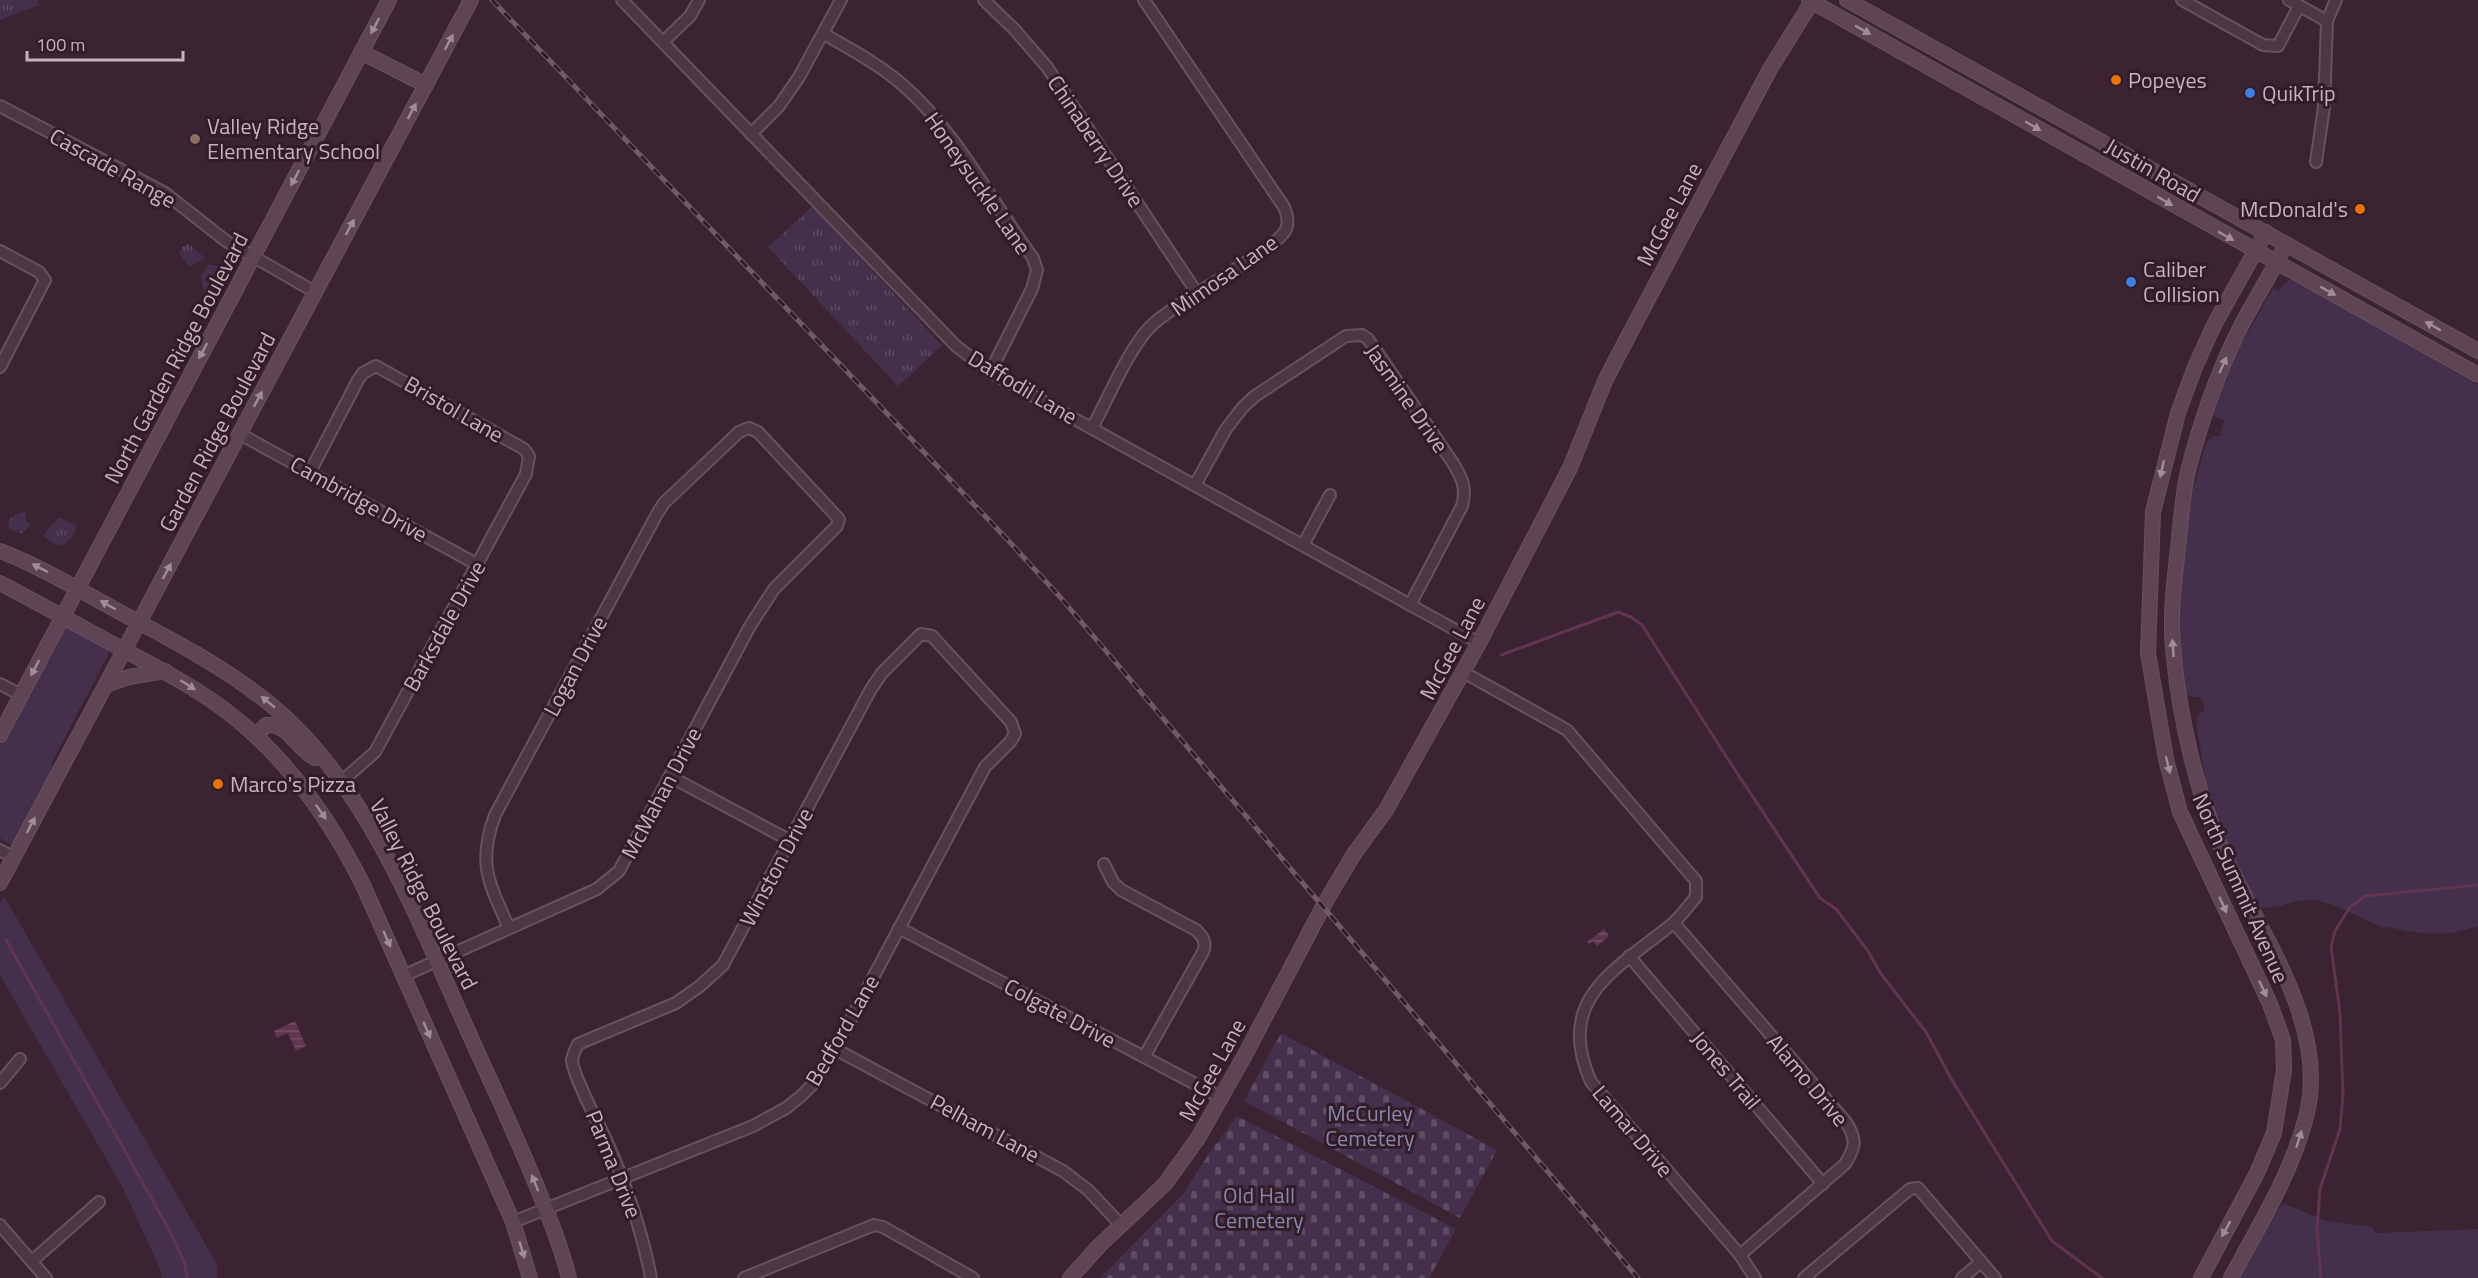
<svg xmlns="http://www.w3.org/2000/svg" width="2478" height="1278" viewBox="0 0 2478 1278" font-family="'Titillium Web',sans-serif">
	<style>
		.green { fill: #44304c }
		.cemetery { fill: url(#cemetery-stones) }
		.park { fill: url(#park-tufts) }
		.water { fill: url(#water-rules) }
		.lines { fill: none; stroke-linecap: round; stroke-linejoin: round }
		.stream { stroke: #61354f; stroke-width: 3 }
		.street-casing { stroke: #67525e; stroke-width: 14 }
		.secondary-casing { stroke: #67525e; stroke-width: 16 }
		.street { stroke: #4c3743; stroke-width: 10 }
		.secondary { stroke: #5f4553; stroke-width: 14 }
		.rail-casing { stroke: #735968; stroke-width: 5 }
		.rail { stroke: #311c28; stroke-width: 3; stroke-dasharray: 9; stroke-linecap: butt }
		.oneway { fill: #a38c99 }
		.food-dot { fill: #e8710a; stroke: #311c28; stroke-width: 2 }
		.shop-dot { fill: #3f7fe0; stroke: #311c28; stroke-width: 2 }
		.education-dot { fill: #8d6e63; stroke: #311c28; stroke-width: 2 }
		.labels { text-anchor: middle; stroke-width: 6; stroke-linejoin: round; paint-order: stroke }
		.poi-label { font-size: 22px; fill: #c8b2be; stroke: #311c28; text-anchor: start }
		.street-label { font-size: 22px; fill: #c8b2be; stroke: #311c28 }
		.park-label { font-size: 22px; fill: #8987ad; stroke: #311c28 }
	</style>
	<defs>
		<pattern id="cemetery-stones" width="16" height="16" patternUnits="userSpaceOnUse" patternTransform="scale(1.5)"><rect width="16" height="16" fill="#44304c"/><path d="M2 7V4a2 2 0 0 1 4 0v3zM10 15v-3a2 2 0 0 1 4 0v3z" fill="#5e4c64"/></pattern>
		<pattern id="park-tufts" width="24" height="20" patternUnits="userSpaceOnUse" patternTransform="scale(1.5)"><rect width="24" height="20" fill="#44304c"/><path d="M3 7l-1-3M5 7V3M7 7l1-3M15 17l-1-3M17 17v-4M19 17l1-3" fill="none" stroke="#5e4c64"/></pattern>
		<pattern id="water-rules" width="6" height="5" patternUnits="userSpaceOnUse" patternTransform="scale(1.5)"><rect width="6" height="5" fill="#61354f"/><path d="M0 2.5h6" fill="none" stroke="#765067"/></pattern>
	</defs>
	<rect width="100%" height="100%" fill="#3c2332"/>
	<g class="green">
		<path d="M2288,280H2296L2478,385V926C2448,937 2421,935 2390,927L2383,928C2364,920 2331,900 2312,900C2292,899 2275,911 2256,907L2224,839L2209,801L2196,721L2199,714L2205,710L2201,697H2192L2183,692C2177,643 2174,590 2181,541C2186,508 2198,475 2206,443L2213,436H2220L2224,420L2217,418L2211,412L2232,356L2248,333L2272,289L2279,291Z"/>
		<polygon points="64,624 111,649 51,764 54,766 12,846 0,838 0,746"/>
		<polygon points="4,896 217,1264 217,1278 161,1278 161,1271 123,1188 0,975 0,904"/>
		<polygon points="2285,1204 2327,1221 2373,1227 2373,1230 2377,1233 2478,1229 2478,1278 2234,1278 2254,1250 2277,1208"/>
	</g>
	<g class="cemetery">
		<polygon points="1281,1033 1497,1150 1460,1218 1244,1101"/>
		<polygon points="1237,1116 1456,1229 1429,1278 1100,1278 1183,1194 1210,1152"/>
	</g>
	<g class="park">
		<polygon points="0,0 37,0 39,5 0,20"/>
		<polygon points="813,206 942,346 898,386 768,247"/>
		<polygon points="189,244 205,258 190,267 179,254 182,247"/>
		<polygon points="209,265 219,266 218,281 212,293 206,293 202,287 201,276"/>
		<polygon points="26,512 26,521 31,525 21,534 9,528 8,521 16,514"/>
		<path d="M59,517L76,526C76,535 66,547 56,545C51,543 47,538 43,535Z"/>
	</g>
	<g class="water">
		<polygon points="1604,929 1609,936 1597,946 1593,941 1589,944 1587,942"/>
		<polygon points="295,1021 306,1046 296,1051 288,1033 277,1038 274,1031"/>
	</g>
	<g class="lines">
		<g class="stream">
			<polyline points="1501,655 1618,612 1631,617 1642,625 1733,767 1820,898 1836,909 1868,951 1881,974 1926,1032 1953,1082 2052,1241 2102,1278"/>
			<polyline points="6,940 171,1233 185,1264 187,1278"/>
			<polyline points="2321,1278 2317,1229 2320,1189 2340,1129 2343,1095 2340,1013 2331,947 2335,931 2350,907 2365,896 2478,885"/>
		</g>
		<defs>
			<g id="street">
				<polyline points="622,0 956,346 990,372 1479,643"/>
				<polyline points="984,0 1015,30 1047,67 1197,293"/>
				<polyline points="2182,0 2263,45 2278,46 2299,6"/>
				<polyline points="2289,0 2327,21"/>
				<path d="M824,34C852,50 880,65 904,86C958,134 991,201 1033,258L1037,270L1032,289L990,372"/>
				<polyline points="663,42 690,16 699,0"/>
				<polyline points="0,106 165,193 226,241 315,292"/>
				<polyline points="751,134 779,106 799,77 841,0"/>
				<polyline points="2316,162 2324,107 2327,21 2336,0"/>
				<polyline points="0,251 39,272 45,280 0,367"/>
				<path d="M1092,428C1108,399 1127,352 1149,328C1172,303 1279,249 1286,229C1289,222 1287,214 1284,207L1144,0"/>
				<polyline points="240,434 478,565"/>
				<polyline points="310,472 358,380 363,373 376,366 524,449 529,456 526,474 375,752 341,782"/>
				<path d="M1195,485L1226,429L1243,407L1255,396L1346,336L1362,335L1368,339L1453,463C1462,478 1467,488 1462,506L1410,605"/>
				<polyline points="1303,545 1330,495"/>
				<path d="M1463,672L1567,730L1696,881V897C1688,906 1681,917 1671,925C1615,970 1554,999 1591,1082L1740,1255L1755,1278"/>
				<polyline points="0,684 21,695"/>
				<polyline points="671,777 789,840"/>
				<polyline points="0,850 14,858"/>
				<path d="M1104,864L1113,882L1121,890L1196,930C1203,937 1207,942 1203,952L1144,1057"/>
				<path d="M1674,923L1846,1122C1857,1140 1856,1146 1845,1164L1740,1255"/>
				<polyline points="899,928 1222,1098"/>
				<polyline points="1629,956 1823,1184"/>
				<path d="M403,976L597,889L619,871L750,626L774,589L837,526L839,519L758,432L749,428L739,432L664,503L657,514L495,815C477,864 489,883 509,928"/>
				<polyline points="835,1049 1063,1171 1088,1190 1122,1226"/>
				<polyline points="0,1083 20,1059"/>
				<path d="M513,1222L753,1126L786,1108L800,1097L814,1083L835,1049L985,767L1010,742L1015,734L1011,722L932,636L921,634L882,673L871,689L723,965L700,986L676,1003L578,1044C576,1049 572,1055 572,1061C574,1078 599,1124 607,1142C627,1187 642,1230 651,1278"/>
				<polyline points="0,1225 46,1278"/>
				<polyline points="32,1261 99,1202"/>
				<polyline points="744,1278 874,1225 883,1227 973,1278"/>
				<polyline points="1804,1278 1910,1189 1918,1188 1995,1278"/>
				<polyline points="1962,1278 1981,1262"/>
			</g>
			<g id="secondary">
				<polyline points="1809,0 2478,375"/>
				<polyline points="1847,0 2478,351"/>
				<polyline points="361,52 426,85"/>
				<path d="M0,551C46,569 86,594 129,617C176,642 223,667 265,700C367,779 420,926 472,1040C494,1089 517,1137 537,1187C549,1217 561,1246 569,1278"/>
				<path d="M0,583C42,605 83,628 124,650C161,670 197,688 230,714C288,759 330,819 363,885L513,1222L530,1278"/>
				<polyline points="106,685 129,677 165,671"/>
				<polyline points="0,735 389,0"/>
				<path d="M256,736L266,725C287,722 298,750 315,758"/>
				<polyline points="0,883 471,0"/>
				<polyline points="1070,1278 1100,1245 1165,1184 1198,1138 1245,1055 1326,901 1354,854 1386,810 1479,643 1570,468 1605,381 1621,350 1770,69 1813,0"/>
				<polyline points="2201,1278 2257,1173 2274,1133 2284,1070 2283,1040 2270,1004 2180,812 2166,759 2148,653 2153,512 2178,413 2195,367 2214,325 2266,232"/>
				<path d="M2231,1278C2259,1225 2293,1172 2307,1113C2329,1020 2254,926 2220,845C2196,790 2180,717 2174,658C2169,620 2174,585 2178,548C2181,523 2182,496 2188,471C2200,425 2215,379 2236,336C2251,305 2271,275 2286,244"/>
			</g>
		</defs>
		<use href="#street" class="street-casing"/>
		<use href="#secondary" class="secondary-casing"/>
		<use href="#street" class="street"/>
		<use href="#secondary" class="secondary"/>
		<defs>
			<polyline id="rail" points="492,0 1005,537 1061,598 1638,1278"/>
		</defs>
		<use href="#rail" class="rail-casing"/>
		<use href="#rail" class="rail"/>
	</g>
	<defs><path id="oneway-solid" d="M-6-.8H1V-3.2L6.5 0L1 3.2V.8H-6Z" transform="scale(1.5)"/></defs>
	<g class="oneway">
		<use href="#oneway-solid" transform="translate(375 26) rotate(118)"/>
		<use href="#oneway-solid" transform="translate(1863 30) rotate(29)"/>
		<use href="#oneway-solid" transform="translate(449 42) rotate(-62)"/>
		<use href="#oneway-solid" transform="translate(412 111) rotate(-62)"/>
		<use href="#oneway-solid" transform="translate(2033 126) rotate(30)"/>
		<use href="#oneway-solid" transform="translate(295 178) rotate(118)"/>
		<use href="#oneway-solid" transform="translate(2165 201) rotate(30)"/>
		<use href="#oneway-solid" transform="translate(350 227) rotate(-62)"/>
		<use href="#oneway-solid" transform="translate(2226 236) rotate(29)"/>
		<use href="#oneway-solid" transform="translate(2328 291) rotate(29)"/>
		<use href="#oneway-solid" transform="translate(2433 326) rotate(-151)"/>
		<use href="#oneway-solid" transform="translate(203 351) rotate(118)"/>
		<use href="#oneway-solid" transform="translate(2223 365) rotate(-66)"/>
		<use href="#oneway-solid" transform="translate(258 399) rotate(-62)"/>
		<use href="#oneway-solid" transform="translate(2162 469) rotate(102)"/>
		<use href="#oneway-solid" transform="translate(40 568) rotate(-153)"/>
		<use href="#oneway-solid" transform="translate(167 571) rotate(-62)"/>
		<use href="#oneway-solid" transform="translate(108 605) rotate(-150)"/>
		<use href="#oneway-solid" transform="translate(2173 648) rotate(-94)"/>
		<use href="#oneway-solid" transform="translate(35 668) rotate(118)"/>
		<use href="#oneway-solid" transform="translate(188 685) rotate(32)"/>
		<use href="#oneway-solid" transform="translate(268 702) rotate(-141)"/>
		<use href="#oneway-solid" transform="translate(2168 765) rotate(76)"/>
		<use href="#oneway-solid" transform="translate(321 812) rotate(55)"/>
		<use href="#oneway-solid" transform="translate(31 825) rotate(-62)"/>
		<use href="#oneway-solid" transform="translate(2223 905) rotate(65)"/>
		<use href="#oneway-solid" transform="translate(387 939) rotate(66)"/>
		<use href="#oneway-solid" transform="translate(2263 989) rotate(65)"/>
		<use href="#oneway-solid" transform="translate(427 1030) rotate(66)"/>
		<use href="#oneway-solid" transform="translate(2299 1139) rotate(-72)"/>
		<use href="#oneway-solid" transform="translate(535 1183) rotate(-112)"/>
		<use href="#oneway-solid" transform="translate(2226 1229) rotate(119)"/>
		<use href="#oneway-solid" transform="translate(522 1250) rotate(73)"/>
	</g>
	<g class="food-dot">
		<circle cx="2116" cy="80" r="6"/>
		<circle cx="2360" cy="209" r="6"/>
		<circle cx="218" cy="784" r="6"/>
	</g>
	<g class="shop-dot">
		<circle cx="2250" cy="93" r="6"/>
		<circle cx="2131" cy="282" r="6"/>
	</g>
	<circle class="education-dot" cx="195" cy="139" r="6"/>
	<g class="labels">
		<g class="poi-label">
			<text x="2128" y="88">Popeyes</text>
			<text x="2262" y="101">QuikTrip</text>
			<text x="207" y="134">Valley Ridge<tspan x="207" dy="25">Elementary School</tspan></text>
			<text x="2348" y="217" text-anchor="end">McDonald's</text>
			<text x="2143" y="277">Caliber<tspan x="2143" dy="25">Collision</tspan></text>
			<text x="230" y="792">Marco's Pizza</text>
		</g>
		<g class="street-label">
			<text transform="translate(1096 141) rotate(56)" y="8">Chinaberry Drive</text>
			<text transform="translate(113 168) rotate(29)" y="8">Cascade Range</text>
			<text transform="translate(2153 170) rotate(30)" y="8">Justin Road</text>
			<text transform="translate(978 183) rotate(55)" y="8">Honeysuckle Lane</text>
			<text transform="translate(1669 214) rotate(-62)" y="8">McGee Lane</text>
			<text transform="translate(1224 275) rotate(-35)" y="8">Mimosa Lane</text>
			<text transform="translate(176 358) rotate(-62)" y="8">North Garden Ridge Boulevard</text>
			<text transform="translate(1023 387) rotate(31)" y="8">Daffodil Lane</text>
			<text transform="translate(1407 398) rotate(55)" y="8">Jasmine Drive</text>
			<text transform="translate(454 409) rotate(30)" y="8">Bristol Lane</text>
			<text transform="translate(217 432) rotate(-62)" y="8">Garden Ridge Boulevard</text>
			<text transform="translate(359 499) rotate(29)" y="8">Cambridge Drive</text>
			<text transform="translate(444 626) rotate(-61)" y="8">Barksdale Drive</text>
			<text transform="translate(1452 648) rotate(-62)" y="8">McGee Lane</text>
			<text transform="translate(575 666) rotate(-62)" y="8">Logan Drive</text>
			<text transform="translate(661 793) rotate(-62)" y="8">McMahan Drive</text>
			<text transform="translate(776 867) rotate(-62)" y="8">Winston Drive</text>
			<text transform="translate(2241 888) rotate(66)" y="8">North Summit Avenue</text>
			<text transform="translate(424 894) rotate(63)" y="8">Valley Ridge Boulevard</text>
			<text transform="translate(1060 1013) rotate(28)" y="8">Colgate Drive</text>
			<text transform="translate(842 1030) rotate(-60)" y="8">Bedford Lane</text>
			<text transform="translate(1212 1070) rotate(-61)" y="8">McGee Lane</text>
			<text transform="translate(1726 1070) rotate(50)" y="8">Jones Trail</text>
			<text transform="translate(1808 1080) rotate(50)" y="8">Alamo Drive</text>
			<text transform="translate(985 1128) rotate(28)" y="8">Pelham Lane</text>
			<text transform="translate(1633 1131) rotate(50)" y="8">Lamar Drive</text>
			<text transform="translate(614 1164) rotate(68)" y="8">Parma Drive</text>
		</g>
		<g class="park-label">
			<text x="1370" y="1121">McCurley<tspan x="1370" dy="25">Cemetery</tspan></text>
			<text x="1259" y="1203">Old Hall<tspan x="1259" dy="25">Cemetery</tspan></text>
		</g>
	</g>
	<path d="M27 51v9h156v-9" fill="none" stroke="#c8b2be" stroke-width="3"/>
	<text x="36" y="51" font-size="18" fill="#c8b2be" stroke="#311c28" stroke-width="4.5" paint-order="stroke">100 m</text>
</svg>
